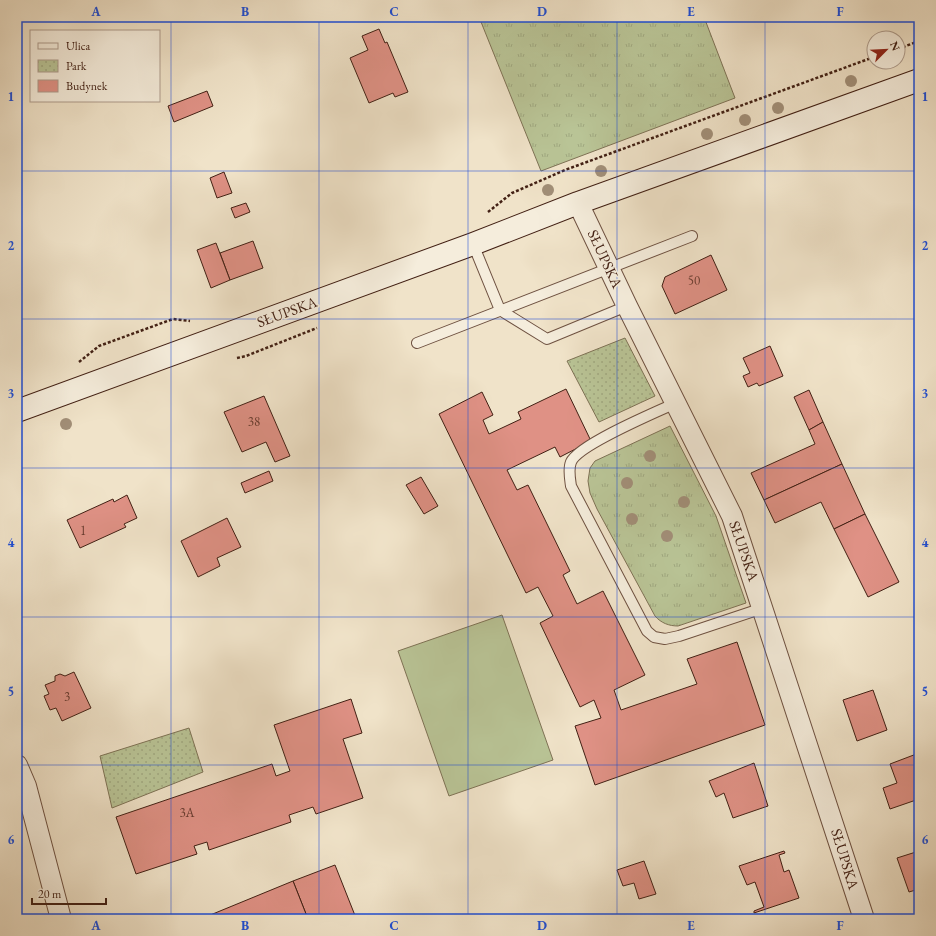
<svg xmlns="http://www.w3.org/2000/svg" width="936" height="936" viewBox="0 0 936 936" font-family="'EB Garamond',serif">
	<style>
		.grass { fill: url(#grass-tufts); stroke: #7e7255 }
		.park { fill: url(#park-dots); stroke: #7e7255 }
		.pitch { fill: #b9c496; stroke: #7e7255 }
		.building { fill: #df9185; stroke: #422014 }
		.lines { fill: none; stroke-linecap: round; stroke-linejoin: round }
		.lane-casing { stroke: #6e5141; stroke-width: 12 }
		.street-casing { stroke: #6e5141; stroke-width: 22 }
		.secondary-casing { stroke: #422014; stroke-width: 24 }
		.path { stroke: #422014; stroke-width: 2.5; stroke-dasharray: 3 2; stroke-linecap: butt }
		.lane { stroke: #f5eddc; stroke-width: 10 }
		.street { stroke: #f5eddc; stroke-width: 20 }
		.secondary { stroke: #f5eddc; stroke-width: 22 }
		.tree { fill: #a18e77 }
		.grid { fill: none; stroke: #1d4ed8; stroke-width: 1; stroke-opacity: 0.55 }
		.labels { text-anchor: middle; stroke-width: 3; stroke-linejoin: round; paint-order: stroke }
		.number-label { font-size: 13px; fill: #693c30 }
		.street-label { font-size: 15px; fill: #422014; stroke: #f5eddc }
		.neatline { fill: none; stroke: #1d4ed8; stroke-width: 1.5 }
		.grid-label { font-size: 13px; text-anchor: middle; font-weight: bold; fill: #1d4ed8 }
	</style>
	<defs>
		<pattern id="grass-tufts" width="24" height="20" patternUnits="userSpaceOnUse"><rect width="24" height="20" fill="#b9c496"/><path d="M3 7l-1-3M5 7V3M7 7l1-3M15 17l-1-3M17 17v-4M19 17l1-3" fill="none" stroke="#a0a880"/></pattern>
		<pattern id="park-dots" width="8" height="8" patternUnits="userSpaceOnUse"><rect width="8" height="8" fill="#b9c496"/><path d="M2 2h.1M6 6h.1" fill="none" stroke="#a0a880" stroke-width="1.8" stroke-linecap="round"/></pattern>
	</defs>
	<rect width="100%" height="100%" fill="#f0e3c9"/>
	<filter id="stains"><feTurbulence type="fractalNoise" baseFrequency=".005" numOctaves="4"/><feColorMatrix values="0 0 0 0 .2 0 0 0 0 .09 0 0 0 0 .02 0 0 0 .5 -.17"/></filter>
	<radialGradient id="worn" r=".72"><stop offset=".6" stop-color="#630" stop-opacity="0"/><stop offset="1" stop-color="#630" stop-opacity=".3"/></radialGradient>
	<g class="grass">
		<polygon points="479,17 704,17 735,98 541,171"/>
		<path d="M670,426L716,516L746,603L678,626C669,626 661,623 655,616L597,509L590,493L588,481L590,468L595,461Z"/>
	</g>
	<g class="park">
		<polygon points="625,338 655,396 599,422 567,361"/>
		<polygon points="189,728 203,772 112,808 100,756"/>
	</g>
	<polygon class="pitch" points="502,615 553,760 449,796 398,651"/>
	<g class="building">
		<polygon points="379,29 385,43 387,42 408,92 395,97 393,93 369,103 350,58 368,50 362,36"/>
		<polygon points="207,91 213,106 174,122 168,106"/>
		<polygon points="224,172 232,193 217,198 210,178"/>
		<polygon points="246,203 250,212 235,218 231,208"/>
		<polygon points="253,241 263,268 230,280 220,253"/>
		<polygon points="216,243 230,280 211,288 197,250"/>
		<polygon points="711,255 727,290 675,314 662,286 665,277"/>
		<polygon points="770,346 783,376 759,386 757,383 748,387 743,376 750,373 743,358"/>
		<polygon points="566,389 591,441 560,457 555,447 507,470 517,490 528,485 570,571 563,575 577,604 603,591 645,675 614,690 621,710 697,684 687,659 737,642 765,725 595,785 575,726 601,718 594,700 580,707 540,623 553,616 538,587 526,593 439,414 482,392 493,415 483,420 489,434 521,419 518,412"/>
		<polygon points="809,390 823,422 809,430 794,397"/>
		<polygon points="264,396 290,456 275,462 266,442 242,452 224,412"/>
		<polygon points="823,422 842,464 764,500 751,473 815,444 809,430"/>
		<polygon points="842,464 865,514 834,529 821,502 775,523 764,500"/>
		<polygon points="269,471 273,481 245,493 241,483"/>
		<polygon points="421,477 438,506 424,514 406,485"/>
		<polygon points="127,495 137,518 124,524 126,527 80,548 67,520 113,499 114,502"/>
		<polygon points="865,514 899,582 868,597 834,529"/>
		<polygon points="227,518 241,547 217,558 220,566 198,577 181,541"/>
		<polygon points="74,672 91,708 62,721 56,708 50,710 44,696 49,694 45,685 55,681 55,676 60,674 65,676"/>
		<polygon points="873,690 887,730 857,741 843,700"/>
		<polygon points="351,699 362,733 343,739 363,798 316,814 313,807 289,815 291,822 209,850 207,842 194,846 197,854 136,874 116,817 272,764 276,776 290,771 274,725"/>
		<polygon points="919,753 919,799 890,809 883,788 897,783 890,764"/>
		<polygon points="754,763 768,806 733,818 724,793 716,797 709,781"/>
		<polygon points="784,851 785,853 779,855 784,872 789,870 799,898 754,913 754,911 764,907 755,882 747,885 739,866"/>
		<polygon points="919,851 919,889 909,892 897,858"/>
		<polygon points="644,861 656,894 639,899 634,883 623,886 617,870"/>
		<polygon points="335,865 356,918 308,919 293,881"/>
		<polygon points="293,881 308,919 204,919 203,918"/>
	</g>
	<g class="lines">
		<defs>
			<g id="lane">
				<polyline points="473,244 500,310 547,339 627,306"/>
				<polyline points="417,343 692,236"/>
				<path d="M676,403C656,412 578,445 571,462C568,469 570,479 571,486L647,631L654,637L665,639L679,636L763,608"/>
			</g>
			<g id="street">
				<polyline points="578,203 627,306 732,516 864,919"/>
				<polyline points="17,765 26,786 61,919"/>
			</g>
			<polyline id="secondary" points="17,411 473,244 578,203 919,80"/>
		</defs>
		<use href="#lane" class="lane-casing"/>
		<use href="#street" class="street-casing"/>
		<use href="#secondary" class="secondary-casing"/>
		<g class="path">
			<polyline points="898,49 919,41"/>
			<polyline points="488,212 512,193 565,170 874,57"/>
			<polyline points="237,358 246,356 317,328"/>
			<polyline points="79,362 99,346 173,319 190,321"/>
		</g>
		<use href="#lane" class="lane"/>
		<use href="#street" class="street"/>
		<use href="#secondary" class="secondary"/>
	</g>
	<g class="tree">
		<circle cx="851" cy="81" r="6"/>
		<circle cx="778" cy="108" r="6"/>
		<circle cx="745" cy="120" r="6"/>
		<circle cx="707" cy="134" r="6"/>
		<circle cx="601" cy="171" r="6"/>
		<circle cx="548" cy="190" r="6"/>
		<circle cx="66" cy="424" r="6"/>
		<circle cx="650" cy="456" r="6"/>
		<circle cx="627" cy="483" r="6"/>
		<circle cx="684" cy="502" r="6"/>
		<circle cx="632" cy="519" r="6"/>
		<circle cx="667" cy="536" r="6"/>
	</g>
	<path class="grid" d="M171,17V919M319,17V919M468,17V919M617,17V919M765,17V919M17,171H919M17,319H919M17,468H919M17,617H919M17,765H919"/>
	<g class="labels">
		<g class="number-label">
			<text x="694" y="285">50</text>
			<text x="254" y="426">38</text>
			<text x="83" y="535">1</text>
			<text x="67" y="701">3</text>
			<text x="187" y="817">3A</text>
		</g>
		<g class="street-label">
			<text transform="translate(605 259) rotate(65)" y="5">SŁUPSKA</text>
			<text transform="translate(287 312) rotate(-20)" y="5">SŁUPSKA</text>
			<text transform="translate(744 551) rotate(71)" y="5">SŁUPSKA</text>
			<text transform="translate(845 859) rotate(73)" y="5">SŁUPSKA</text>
		</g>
	</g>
	<rect width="936" height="936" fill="none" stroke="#f0e3c9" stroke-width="44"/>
	<rect x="30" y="30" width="130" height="72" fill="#f5eddc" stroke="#ad9b8c"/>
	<rect x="38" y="43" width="20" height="6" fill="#f5eddc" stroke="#ad9b8c"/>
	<text x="66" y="50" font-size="12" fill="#422014">Ulica</text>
	<rect x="38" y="60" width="20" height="12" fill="url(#park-dots)" stroke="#ad9b8c"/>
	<text x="66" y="70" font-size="12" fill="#422014">Park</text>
	<rect x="38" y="80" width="20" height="12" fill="#df9185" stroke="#ad9b8c"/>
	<text x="66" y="90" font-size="12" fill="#422014">Budynek</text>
	<g transform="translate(886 50) rotate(66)"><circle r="19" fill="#f5eddc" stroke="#ad9b8c"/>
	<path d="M0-3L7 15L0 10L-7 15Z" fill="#8f2418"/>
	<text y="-6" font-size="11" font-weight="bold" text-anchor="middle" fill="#422014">N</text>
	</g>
	<path d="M32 898v6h74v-6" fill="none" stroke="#422014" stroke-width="2"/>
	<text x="38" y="898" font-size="12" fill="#422014" stroke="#f5eddc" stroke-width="3" paint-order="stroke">20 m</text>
	<rect x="22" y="22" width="892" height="892" class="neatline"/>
	<g class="grid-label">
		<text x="96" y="16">A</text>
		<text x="245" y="16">B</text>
		<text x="394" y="16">C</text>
		<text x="542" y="16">D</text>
		<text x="691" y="16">E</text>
		<text x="840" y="16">F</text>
		<text x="11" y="101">1</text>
		<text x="925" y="101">1</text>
		<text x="11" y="250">2</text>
		<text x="925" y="250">2</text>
		<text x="11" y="398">3</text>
		<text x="925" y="398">3</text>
		<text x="11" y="547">4</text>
		<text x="925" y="547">4</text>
		<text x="11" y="696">5</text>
		<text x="925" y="696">5</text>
		<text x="11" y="844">6</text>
		<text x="925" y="844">6</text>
		<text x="96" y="930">A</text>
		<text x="245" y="930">B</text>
		<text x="394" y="930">C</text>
		<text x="542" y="930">D</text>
		<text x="691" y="930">E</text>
		<text x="840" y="930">F</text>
	</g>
	<rect width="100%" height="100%" filter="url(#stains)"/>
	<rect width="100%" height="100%" fill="url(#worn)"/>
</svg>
